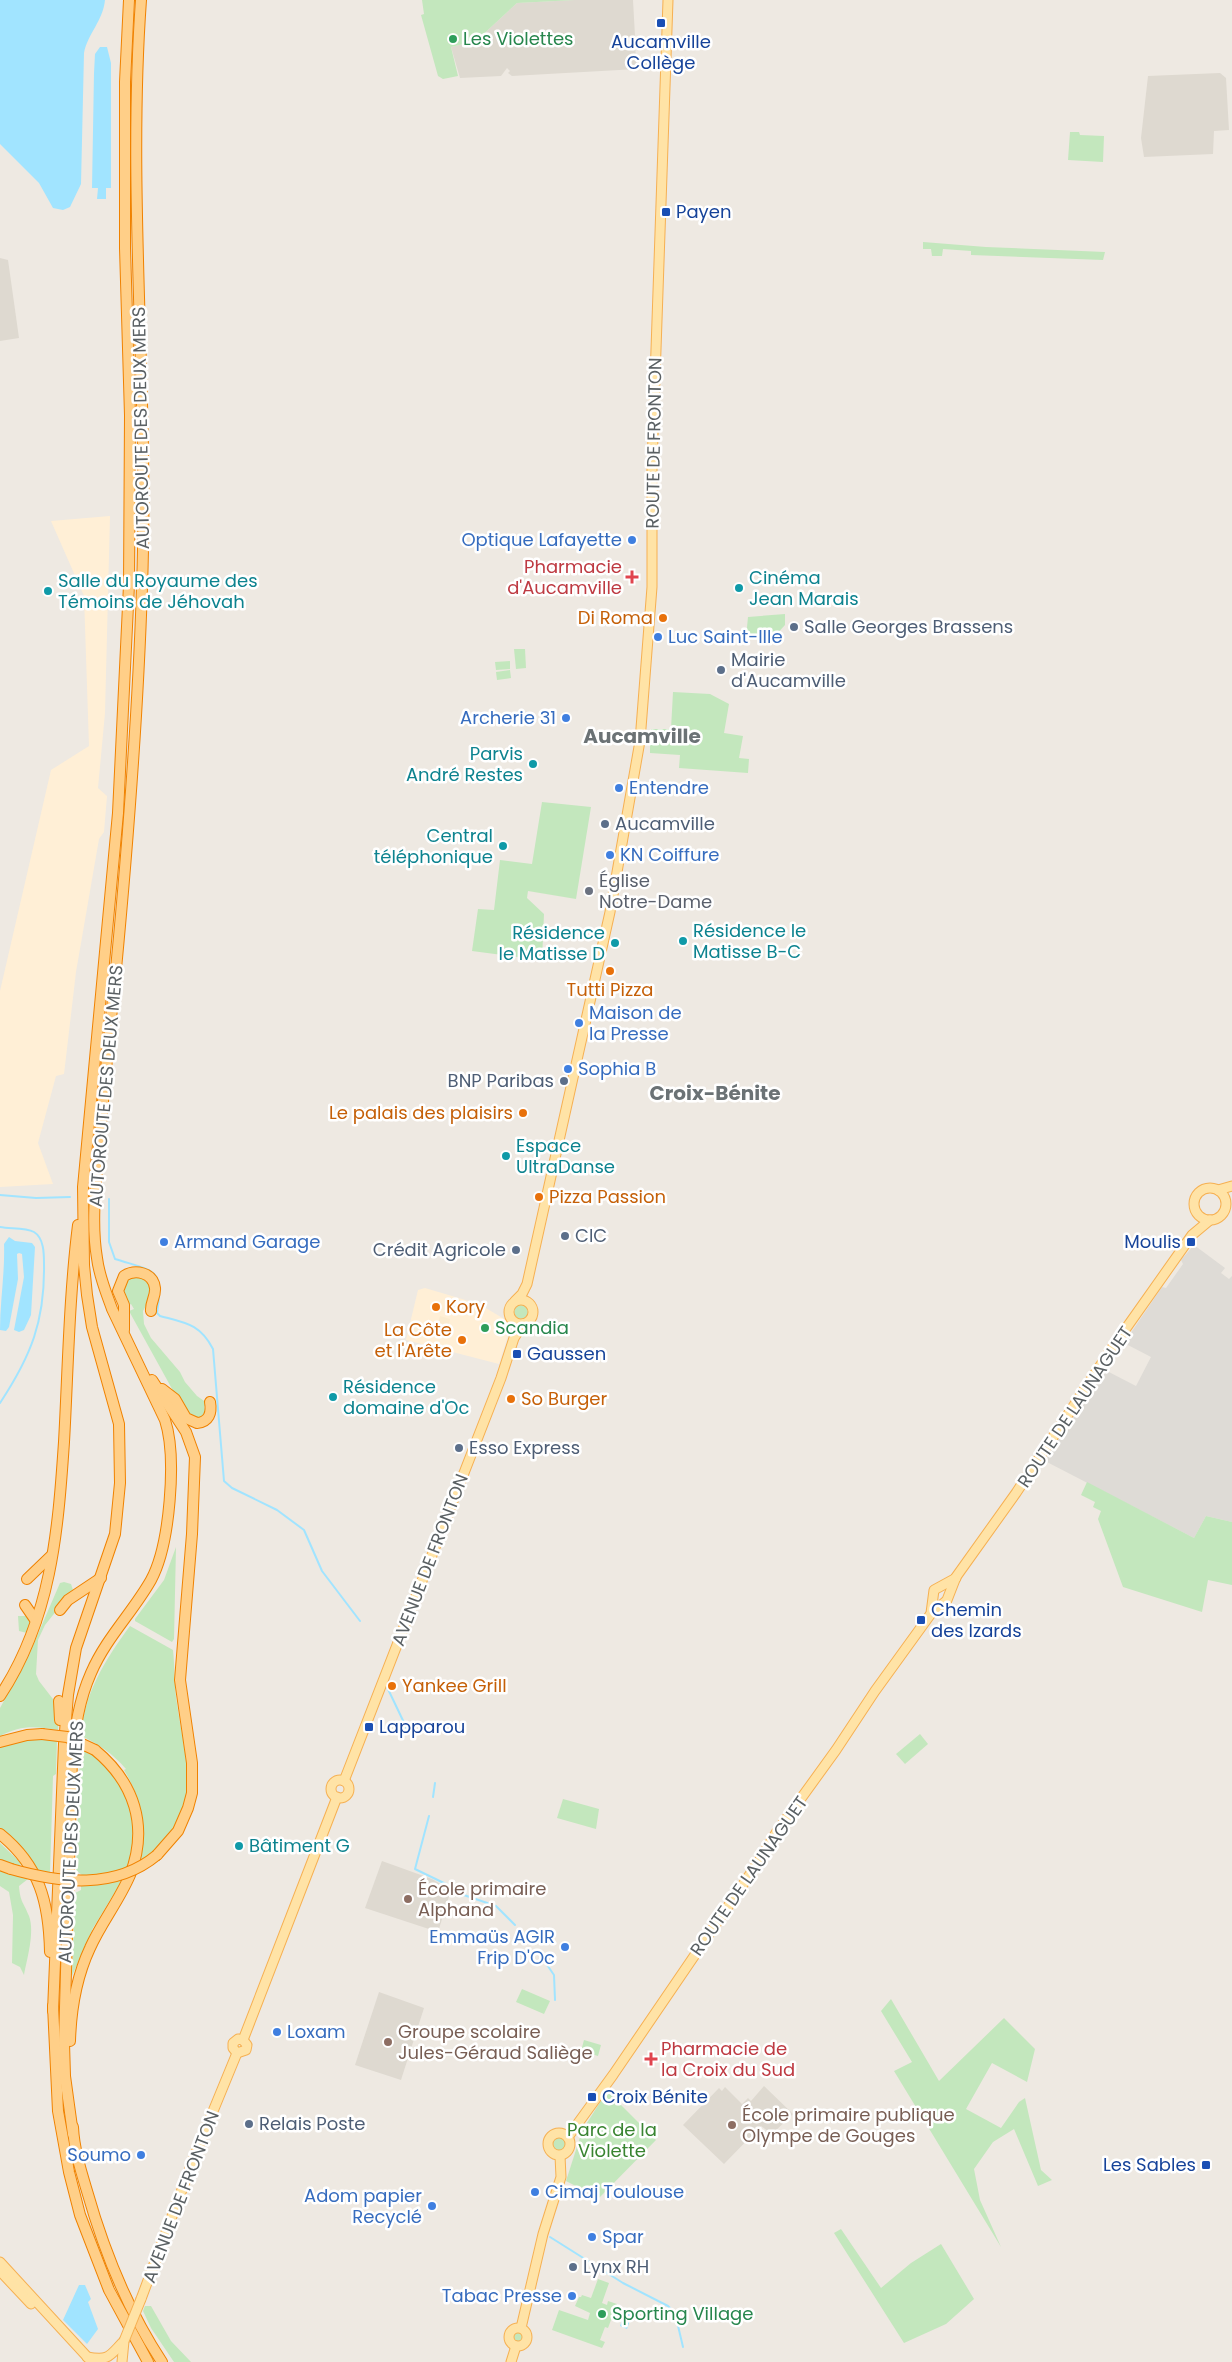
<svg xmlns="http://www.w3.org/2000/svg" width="1232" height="2362" viewBox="0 0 1232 2362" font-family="Poppins,sans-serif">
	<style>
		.commercial { fill: #ffefd6 }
		.industrial { fill: #dedbd6 }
		.education { fill: #ded9d0 }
		.green { fill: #c3e7bd }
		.sand { fill: #fbebcf }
		.water { fill: #a1e4ff }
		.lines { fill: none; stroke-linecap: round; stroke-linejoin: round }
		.stream { stroke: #a1e4ff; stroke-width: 2 }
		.major-casing { stroke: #f6b052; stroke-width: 11 }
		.highway-casing { stroke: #f08200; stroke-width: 12 }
		.major { stroke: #ffe3a6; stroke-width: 9 }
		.highway { stroke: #ffcf88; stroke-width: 10 }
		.major-bridge-casing { stroke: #f6b052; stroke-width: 11; stroke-linecap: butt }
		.highway-bridge-casing { stroke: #f08200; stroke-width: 12; stroke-linecap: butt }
		.major-bridge { stroke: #ffe3a6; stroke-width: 9 }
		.highway-bridge { stroke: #ffcf88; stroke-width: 10 }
		.transit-dot { fill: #1a4fb4; stroke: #fff; stroke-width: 2 }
		.leisure-dot { fill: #2e9e5b; stroke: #fff; stroke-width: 2 }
		.shop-dot { fill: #3f7fe0; stroke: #fff; stroke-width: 2 }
		.health-dot { fill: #e0444e; stroke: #fff; stroke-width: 2 }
		.culture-dot { fill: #0f9aa8; stroke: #fff; stroke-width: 2 }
		.food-dot { fill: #e8710a; stroke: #fff; stroke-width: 2 }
		.service-dot { fill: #5c6f8a; stroke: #fff; stroke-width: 2 }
		.worship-dot { fill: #6b7280; stroke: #fff; stroke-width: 2 }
		.education-dot { fill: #8d6e63; stroke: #fff; stroke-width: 2 }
		.labels { text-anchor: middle; stroke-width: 5; stroke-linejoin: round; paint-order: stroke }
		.leisure-label { font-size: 18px; fill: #27864d; stroke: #fff; text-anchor: start }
		.transit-label { font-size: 18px; fill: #164399; stroke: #fff; text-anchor: start }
		.street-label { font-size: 18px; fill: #5a6063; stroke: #fff }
		.shop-label { font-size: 18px; fill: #366cbe; stroke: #fff; text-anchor: start }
		.health-label { font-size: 18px; fill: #be3a42; stroke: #fff; text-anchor: end }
		.culture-label { font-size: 18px; fill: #0d838f; stroke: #fff; text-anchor: start }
		.food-label { font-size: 18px; fill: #c56008; stroke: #fff; text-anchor: start }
		.service-label { font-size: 18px; fill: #4e5e75; stroke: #fff; text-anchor: start }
		.worship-label { font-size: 18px; fill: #5b616d; stroke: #fff; text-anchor: start }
		.education-label { font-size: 18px; fill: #785e54; stroke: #fff; text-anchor: start }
		.park-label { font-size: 18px; fill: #398431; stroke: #fff }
		.quarter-label { font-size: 20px; font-weight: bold; fill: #6b7275; stroke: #fff }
	</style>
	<rect width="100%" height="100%" fill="#eee9e2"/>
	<g class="commercial">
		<polygon points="110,516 105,713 98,788 107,796 104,832 99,839 76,972 64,1074 56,1076 38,1143 53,1184 0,1187 0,991 51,770 89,746 84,596 51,521"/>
		<polygon points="425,1288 479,1304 506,1320 510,1329 499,1364 406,1340 418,1290"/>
	</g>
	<polygon class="industrial" points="1194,1245 1225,1268 1221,1273 1229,1279 1232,1276 1232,1522 1206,1516 1194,1538 1043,1460 1105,1370 1136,1386 1151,1357 1124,1343 1162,1287 1166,1288 1183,1264 1181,1260"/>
	<g class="education">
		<polygon points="575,0 633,0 635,36 631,36 632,46 635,46 637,69 512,76 508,73 510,71 507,68 501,76 460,78 451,47 476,41 517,3"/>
		<polygon points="1220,73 1226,78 1229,130 1214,131 1213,154 1144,157 1141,138 1148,76"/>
		<polygon points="0,258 8,260 19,338 0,341"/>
		<polygon points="382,1861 432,1879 451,1890 438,1932 365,1908"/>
		<polygon points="379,1992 424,2008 401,2080 355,2065"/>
		<polygon points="764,2086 793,2114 772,2134 761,2126 724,2164 683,2125 719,2088 722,2091 725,2087 742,2104 748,2098 751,2101"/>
	</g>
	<g class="green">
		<polygon points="422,0 575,0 517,3 476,41 451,47 458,76 443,79 438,76 421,15 424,14"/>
		<polygon points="1070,132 1079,132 1080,135 1104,136 1103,162 1068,160"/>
		<polygon points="923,242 986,247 1105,252 1103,260 971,255 971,251 943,249 942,256 932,256 931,249 923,249"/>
		<polygon points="785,614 785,625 774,637 746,638 748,617"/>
		<polygon points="514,649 525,649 526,668 516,669"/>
		<polygon points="510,661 510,669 496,670 495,662"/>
		<polygon points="510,670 511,678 497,680 496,672"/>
		<polygon points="673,692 710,694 729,704 724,733 743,736 739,758 749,759 748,773 679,768 680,755 650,753 650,745 653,742 651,729 671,729"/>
		<polygon points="542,802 591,807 576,899 528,891 527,898 544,914 542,960 472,951 478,909 494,910 500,860 532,864"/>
		<polygon points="140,1275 151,1284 149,1300 143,1311 144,1324 151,1338 180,1372 185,1382 197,1396 207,1403 204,1407 206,1411 203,1420 187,1416 129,1311 134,1309 131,1304 127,1306 121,1293 125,1279"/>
		<circle cx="521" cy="1312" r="7"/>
		<polygon points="1087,1482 1194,1538 1206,1516 1232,1522 1232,1585 1208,1580 1202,1612 1123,1587 1098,1519 1101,1511 1093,1507 1095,1502 1081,1495"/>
		<polygon points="176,1547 174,1639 172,1642 135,1621 135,1619 164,1580"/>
		<path d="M64,1582L71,1584L73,1590L45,1625L38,1640L36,1674L39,1681L56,1703L59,1716L58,1730C35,1726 21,1725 0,1736V1708L28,1657L60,1583Z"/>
		<polygon points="26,1612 31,1619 27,1633 19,1631 18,1616 25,1616"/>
		<path d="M130,1626L173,1650C175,1668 174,1686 177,1704C187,1771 206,1817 139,1862C147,1828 142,1800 124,1770L126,1769C113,1754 99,1744 81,1736C84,1693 105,1660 130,1626Z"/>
		<polygon points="920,1734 928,1744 905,1764 896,1754"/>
		<polygon points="39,1738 57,1740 56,1774 53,1776 50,1874 37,1871 18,1844 0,1828 0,1746 16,1741"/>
		<path d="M83,1751C90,1750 94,1755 99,1759C131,1783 142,1832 127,1868L113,1873L83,1876L76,1870L80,1755Z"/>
		<polygon points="563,1799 599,1809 596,1829 557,1818"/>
		<polygon points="0,1843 22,1864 16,1866 0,1861"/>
		<path d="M0,1868L28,1879L19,1886C20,1902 24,1903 29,1916C35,1932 27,1959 24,1975L20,1967L12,1963L13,1915L9,1892L0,1886Z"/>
		<polygon points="123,1879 93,1928 72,1976 75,1893 81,1890 81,1885"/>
		<polygon points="522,1989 550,2001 544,2014 516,2002"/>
		<polygon points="891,1999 939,2081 1004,2018 1035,2049 1027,2082 992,2063 966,2109 1001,2128 1019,2102 1025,2098 1041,2170 1052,2180 1038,2186 1014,2129 993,2142 974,2169 980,2200 1001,2247 894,2071 912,2062 881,2011"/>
		<polygon points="584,2040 601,2045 598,2056 581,2051"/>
		<polygon points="607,2091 656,2140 599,2198 566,2181 582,2131"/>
		<circle cx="559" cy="2144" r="8"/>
		<polygon points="841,2229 881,2288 911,2263 941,2244 974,2299 946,2324 904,2343 834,2233"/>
		<polygon points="598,2279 609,2283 602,2303 607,2305 608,2301 617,2304 608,2328 605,2327 600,2340 605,2342 602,2348 552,2330 559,2310 588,2320 590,2313 575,2306 579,2297 581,2297 582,2295 591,2298"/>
		<polygon points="145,2306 151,2306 171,2341 191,2362 174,2362 151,2328 143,2311"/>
		<circle cx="518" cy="2337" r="6"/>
	</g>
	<polygon class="sand" points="440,1316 450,1319 448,1328 437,1327"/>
	<g class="water">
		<path d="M0,0H105C103,21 88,33 84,53L81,184L70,207L63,210L53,208L39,183L0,144Z"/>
		<polygon points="100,47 107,47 111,63 111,188 106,188 106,199 97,199 98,188 92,188 94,73 95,54"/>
		<path d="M9,1237L15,1241L32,1243L35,1247L31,1315L24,1330L19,1332L14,1330L24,1277L22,1254L19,1253L17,1254L18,1279L9,1327L6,1331L0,1330C0,1301 5,1273 4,1244Z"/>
		<polygon points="79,2285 85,2285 91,2299 88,2302 98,2329 87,2344 63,2320"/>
		<polygon points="625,2313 632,2315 627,2329 620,2326"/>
	</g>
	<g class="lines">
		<g class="stream">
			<polyline points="0,1195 36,1198 70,1197"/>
			<path d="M109,1199V1242L115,1259C153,1271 165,1267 157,1313L160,1316C186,1323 200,1324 213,1349L224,1481L232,1488L277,1510L304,1530L322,1571L360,1621"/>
			<path d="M0,1227C10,1229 25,1227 34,1232C44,1238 44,1254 44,1264C45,1321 31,1356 0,1403"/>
			<polyline points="387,1687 408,1731"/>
			<polyline points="433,1797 435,1783"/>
			<polyline points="429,1816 415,1869 450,1886 458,1893 496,1906 515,1925"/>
			<polyline points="543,1959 554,1975 555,2000"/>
			<polyline points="550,2237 623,2283 668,2306 675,2313 683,2347"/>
		</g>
		<defs>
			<g id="major">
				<circle cx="1210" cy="1204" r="16"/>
				<polyline points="1218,1190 1232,1186"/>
				<circle cx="521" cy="1312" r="12"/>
				<polyline points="515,1301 522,1294 527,1284 610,912 640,741 652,587 652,466 668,0"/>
				<polyline points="931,1613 934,1590 956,1578"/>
				<circle cx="340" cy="1789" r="9"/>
				<polyline points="344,1781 501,1378 514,1338 523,1324"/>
				<polyline points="243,2040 337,1797"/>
				<polyline points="237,2053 233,2048 233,2043 238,2039 243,2040"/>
				<polyline points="237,2053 246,2050 247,2045 243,2040"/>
				<circle cx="559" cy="2144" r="11"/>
				<polyline points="568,2137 613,2075 759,1861 776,1833 836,1750 875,1691 930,1615 947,1600 956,1577 1016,1493 1110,1351 1192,1235 1210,1220"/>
				<polyline points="0,2262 92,2362"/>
				<polyline points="0,2271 31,2304"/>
				<polyline points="141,2299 195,2155 237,2053"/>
				<circle cx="518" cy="2337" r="9"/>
				<polyline points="521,2328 543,2234 561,2177 560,2156"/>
				<path d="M87,2357C110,2361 109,2356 124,2341"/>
				<polyline points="122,2362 124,2341"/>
				<polyline points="511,2362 516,2346"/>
			</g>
			<g id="highway">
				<path d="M124,1330V1305L118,1291L124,1276C135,1269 153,1272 155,1288C156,1296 150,1303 151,1311"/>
				<polyline points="152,1380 186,1432 195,1457 192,1534 180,1680 192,1763 192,1793 188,1808 178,1831 157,1855"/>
				<path d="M162,1389L175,1399L186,1418L197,1423C209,1422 212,1413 210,1402"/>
				<polyline points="27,1579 52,1555"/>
				<polyline points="25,1605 36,1621"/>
				<polyline points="60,1610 68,1600 101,1578"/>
				<path d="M0,1696C51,1619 58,1532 64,1442C68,1370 69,1297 78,1225"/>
				<polyline points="59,1701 60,1720"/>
				<polyline points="0,1742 27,1735 42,1734"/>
				<path d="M0,1834C40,1866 49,1903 50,1952"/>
				<polyline points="0,1865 11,1869"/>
				<polyline points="53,2006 58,2111 69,2172 80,2215 109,2290 148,2362"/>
				<polyline points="53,2011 64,1744 68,1695 76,1648 115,1534 120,1483 119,1424 92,1327 87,1295 84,1265 83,1187 118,813 129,585 130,415 125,248 125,82 129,0"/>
				<path d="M70,2041C71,2009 76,1978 90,1948C101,1923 119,1901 130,1875C149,1826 134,1782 95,1750"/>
				<path d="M73,2127C74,2149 81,2171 87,2191C104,2251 127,2309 162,2362"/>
				<path d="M73,2134L65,2076L64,2043L72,1758C75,1728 79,1700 91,1673C106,1638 133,1612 151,1580C170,1545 177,1457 165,1420L112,1309C106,1292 99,1276 97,1258C91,1222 96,1183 99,1146C104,1087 110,1028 116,969C128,842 138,715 142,587C149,392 127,195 141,0"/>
			</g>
		</defs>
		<use href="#major" class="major-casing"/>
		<use href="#highway" class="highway-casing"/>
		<use href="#major" class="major"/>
		<use href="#highway" class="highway"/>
		<defs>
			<polyline id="major-bridge" points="124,2341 141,2299"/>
			<g id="highway-bridge">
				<polyline points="42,1734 67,1737 95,1750"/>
				<path d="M11,1869C60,1883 115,1890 157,1855"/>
			</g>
		</defs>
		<use href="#major-bridge" class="major-bridge-casing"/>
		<use href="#highway-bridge" class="highway-bridge-casing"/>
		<use href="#major-bridge" class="major-bridge"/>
		<use href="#highway-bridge" class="highway-bridge"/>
	</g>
	<g class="transit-dot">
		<rect x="656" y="18" width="10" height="10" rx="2.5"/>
		<rect x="661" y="207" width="10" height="10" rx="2.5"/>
		<rect x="1186" y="1237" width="10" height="10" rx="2.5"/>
		<rect x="512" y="1349" width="10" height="10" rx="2.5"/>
		<rect x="916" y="1615" width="10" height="10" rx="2.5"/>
		<rect x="364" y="1722" width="10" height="10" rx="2.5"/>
		<rect x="587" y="2092" width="10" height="10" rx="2.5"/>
		<rect x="1201" y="2160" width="10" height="10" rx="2.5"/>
	</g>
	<g class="leisure-dot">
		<circle cx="453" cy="39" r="5"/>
		<circle cx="485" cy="1328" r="5"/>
		<circle cx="602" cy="2314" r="5"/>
	</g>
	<g class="shop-dot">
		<circle cx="632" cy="540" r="5"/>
		<circle cx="658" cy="637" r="5"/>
		<circle cx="566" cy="718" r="5"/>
		<circle cx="619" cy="788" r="5"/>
		<circle cx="610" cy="855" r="5"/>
		<circle cx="579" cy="1023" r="5"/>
		<circle cx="568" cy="1069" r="5"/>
		<circle cx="164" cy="1242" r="5"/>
		<circle cx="565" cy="1947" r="5"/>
		<circle cx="277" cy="2032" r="5"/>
		<circle cx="141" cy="2155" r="5"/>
		<circle cx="535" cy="2192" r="5"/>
		<circle cx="432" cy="2206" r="5"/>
		<circle cx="592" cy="2237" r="5"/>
		<circle cx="572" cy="2296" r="5"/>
	</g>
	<g class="health-dot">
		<path d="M629.5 569.5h5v5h5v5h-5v5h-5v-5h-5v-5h5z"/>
		<path d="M648.5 2051.5h5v5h5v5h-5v5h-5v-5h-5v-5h5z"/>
	</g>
	<g class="culture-dot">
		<circle cx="739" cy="588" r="5"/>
		<circle cx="48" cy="591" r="5"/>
		<circle cx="533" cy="764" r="5"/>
		<circle cx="503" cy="846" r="5"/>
		<circle cx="683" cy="941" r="5"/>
		<circle cx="615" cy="943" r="5"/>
		<circle cx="506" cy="1156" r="5"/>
		<circle cx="333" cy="1397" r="5"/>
		<circle cx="239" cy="1846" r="5"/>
	</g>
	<g class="food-dot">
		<circle cx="663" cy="618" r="5"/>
		<circle cx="610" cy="971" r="5"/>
		<circle cx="523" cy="1113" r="5"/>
		<circle cx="539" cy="1197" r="5"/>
		<circle cx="436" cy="1307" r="5"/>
		<circle cx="462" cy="1340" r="5"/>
		<circle cx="511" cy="1399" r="5"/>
		<circle cx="392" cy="1686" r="5"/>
	</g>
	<g class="service-dot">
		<circle cx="794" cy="627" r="5"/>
		<circle cx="721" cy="670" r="5"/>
		<circle cx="605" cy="824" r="5"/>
		<circle cx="564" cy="1081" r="5"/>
		<circle cx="565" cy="1236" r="5"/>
		<circle cx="516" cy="1250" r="5"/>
		<circle cx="459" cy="1448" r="5"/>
		<circle cx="249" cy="2124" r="5"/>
		<circle cx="573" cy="2267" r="5"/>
	</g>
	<circle class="worship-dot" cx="589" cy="891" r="5"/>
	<g class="education-dot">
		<circle cx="408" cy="1899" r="5"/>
		<circle cx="388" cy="2042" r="5"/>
		<circle cx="732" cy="2125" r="5"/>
	</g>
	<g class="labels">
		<g class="leisure-label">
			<text x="463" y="45">Les Violettes</text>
			<text x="495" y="1334">Scandia</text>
			<text x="612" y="2320">Sporting Village</text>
		</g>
		<g class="transit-label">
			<text x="661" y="48" text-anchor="middle">Aucamville<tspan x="661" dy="21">Collège</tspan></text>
			<text x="676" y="218">Payen</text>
			<text x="1181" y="1248" text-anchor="end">Moulis</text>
			<text x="527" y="1360">Gaussen</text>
			<text x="931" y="1616">Chemin<tspan x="931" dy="21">des Izards</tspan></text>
			<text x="379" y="1733">Lapparou</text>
			<text x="602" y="2103">Croix Bénite</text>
			<text x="1196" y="2171" text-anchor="end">Les Sables</text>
		</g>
		<g class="street-label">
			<text transform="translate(141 428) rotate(-91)" y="6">AUTOROUTE DES DEUX MERS</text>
			<text transform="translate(654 443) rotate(-89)" y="6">ROUTE DE FRONTON</text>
			<text transform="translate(106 1086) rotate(-85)" y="6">AUTOROUTE DES DEUX MERS</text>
			<text transform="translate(1075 1407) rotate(-56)" y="6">ROUTE DE LAUNAGUET</text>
			<text transform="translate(430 1560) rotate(-69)" y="6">AVENUE DE FRONTON</text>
			<text transform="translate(71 1842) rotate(-87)" y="6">AUTOROUTE DES DEUX MERS</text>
			<text transform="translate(749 1876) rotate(-55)" y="6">ROUTE DE LAUNAGUET</text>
			<text transform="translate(181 2197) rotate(-69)" y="6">AVENUE DE FRONTON</text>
		</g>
		<g class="shop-label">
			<text x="622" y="546" text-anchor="end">Optique Lafayette</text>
			<text x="668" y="643">Luc Saint-Ille</text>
			<text x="556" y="724" text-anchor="end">Archerie 31</text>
			<text x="629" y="794">Entendre</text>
			<text x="620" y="861">KN Coiffure</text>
			<text x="589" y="1019">Maison de<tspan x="589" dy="21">la Presse</tspan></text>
			<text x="578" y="1075">Sophia B</text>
			<text x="174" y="1248">Armand Garage</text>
			<text x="555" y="1943" text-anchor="end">Emmaüs AGIR<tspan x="555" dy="21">Frip D'Oc</tspan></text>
			<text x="287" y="2038">Loxam</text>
			<text x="131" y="2161" text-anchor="end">Soumo</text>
			<text x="545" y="2198">Cimaj Toulouse</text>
			<text x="422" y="2202" text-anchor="end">Adom papier<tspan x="422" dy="21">Recyclé</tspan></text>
			<text x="602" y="2243">Spar</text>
			<text x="562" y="2302" text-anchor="end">Tabac Presse</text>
		</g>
		<g class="health-label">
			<text x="622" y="573">Pharmacie<tspan x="622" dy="21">d'Aucamville</tspan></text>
			<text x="661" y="2055" text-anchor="start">Pharmacie de<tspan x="661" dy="21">la Croix du Sud</tspan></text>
		</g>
		<g class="culture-label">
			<text x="749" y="584">Cinéma<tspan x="749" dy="21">Jean Marais</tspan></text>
			<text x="58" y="587">Salle du Royaume des<tspan x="58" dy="21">Témoins de Jéhovah</tspan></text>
			<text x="523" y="760" text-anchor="end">Parvis<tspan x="523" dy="21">André Restes</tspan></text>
			<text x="493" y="842" text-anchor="end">Central<tspan x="493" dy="21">téléphonique</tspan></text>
			<text x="693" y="937">Résidence le<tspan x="693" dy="21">Matisse B-C</tspan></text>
			<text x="605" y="939" text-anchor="end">Résidence<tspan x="605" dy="21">le Matisse D</tspan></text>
			<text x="516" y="1152">Espace<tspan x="516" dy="21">UltraDanse</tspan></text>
			<text x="343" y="1393">Résidence<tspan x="343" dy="21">domaine d'Oc</tspan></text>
			<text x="249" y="1852">Bâtiment G</text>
		</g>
		<g class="food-label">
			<text x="653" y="624" text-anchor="end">Di Roma</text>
			<text x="610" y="996" text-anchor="middle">Tutti Pizza</text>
			<text x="513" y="1119" text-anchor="end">Le palais des plaisirs</text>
			<text x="549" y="1203">Pizza Passion</text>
			<text x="446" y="1313">Kory</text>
			<text x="452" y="1336" text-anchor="end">La Côte<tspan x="452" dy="21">et l'Arête</tspan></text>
			<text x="521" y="1405">So Burger</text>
			<text x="402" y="1692">Yankee Grill</text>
		</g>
		<g class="service-label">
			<text x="804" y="633">Salle Georges Brassens</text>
			<text x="731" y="666">Mairie<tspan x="731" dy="21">d'Aucamville</tspan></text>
			<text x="615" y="830">Aucamville</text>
			<text x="554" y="1087" text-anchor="end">BNP Paribas</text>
			<text x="575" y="1242">CIC</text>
			<text x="506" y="1256" text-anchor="end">Crédit Agricole</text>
			<text x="469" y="1454">Esso Express</text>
			<text x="259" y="2130">Relais Poste</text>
			<text x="583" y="2273">Lynx RH</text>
		</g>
		<g class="worship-label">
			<text x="599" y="887">Église<tspan x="599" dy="21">Notre-Dame</tspan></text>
		</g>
		<g class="education-label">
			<text x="418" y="1895">École primaire<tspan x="418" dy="21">Alphand</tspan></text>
			<text x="398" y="2038">Groupe scolaire<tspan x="398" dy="21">Jules-Géraud Saliège</tspan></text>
			<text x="742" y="2121">École primaire publique<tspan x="742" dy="21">Olympe de Gouges</tspan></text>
		</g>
		<g class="park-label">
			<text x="612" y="2136">Parc de la<tspan x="612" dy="21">Violette</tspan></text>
		</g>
		<g class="quarter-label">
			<text x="642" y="743">Aucamville</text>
			<text x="715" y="1100">Croix-Bénite</text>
		</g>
	</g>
</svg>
